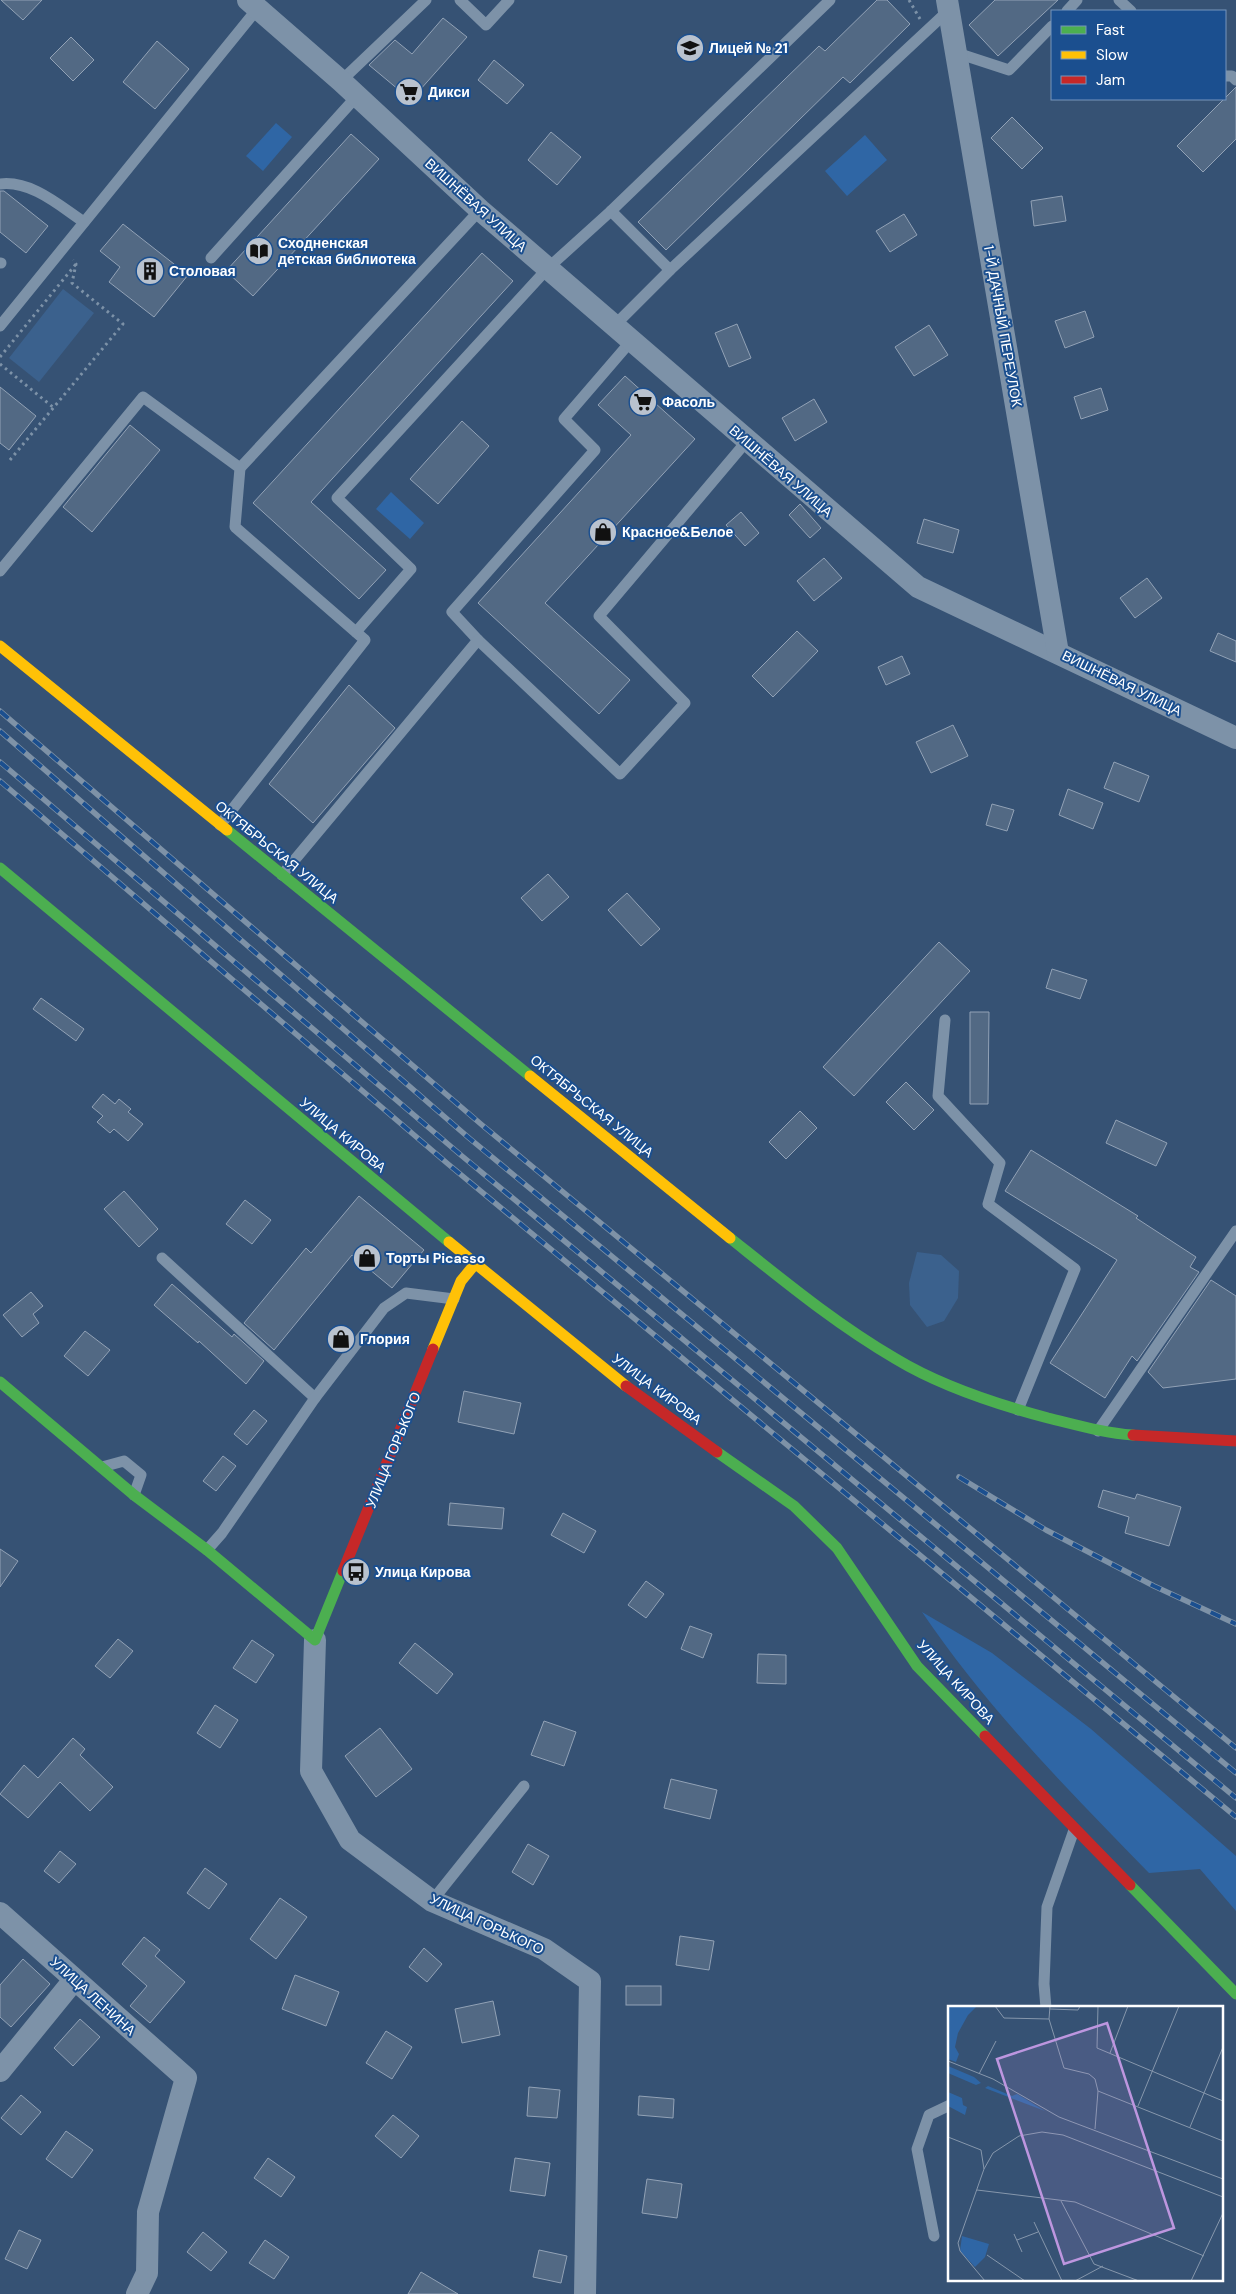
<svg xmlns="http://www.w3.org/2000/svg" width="1236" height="2294" viewBox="0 0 1236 2294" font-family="'DM Sans',sans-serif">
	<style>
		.green { fill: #2f66a5 }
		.water { fill: #3b618d }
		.building { fill: #526984; stroke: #92a2b6 }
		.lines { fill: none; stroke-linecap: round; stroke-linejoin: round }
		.path { stroke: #7d92a8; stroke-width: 3; stroke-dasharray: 2.5 4; stroke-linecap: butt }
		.lane { stroke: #7d92a8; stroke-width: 11 }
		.street { stroke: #7d92a8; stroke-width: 22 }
		.fast { stroke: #4caf50; stroke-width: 11 }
		.slow { stroke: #ffc107; stroke-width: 11 }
		.jam { stroke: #c62828; stroke-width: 11 }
		.rail-casing { stroke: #7e92a7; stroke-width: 5.5 }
		.rail { stroke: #1b4f8f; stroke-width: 4; stroke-dasharray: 11; stroke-linecap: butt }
		.labels { text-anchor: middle; stroke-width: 4; stroke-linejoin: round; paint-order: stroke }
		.poi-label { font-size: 14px; font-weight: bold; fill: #fff; stroke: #1b4f8f; text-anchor: start }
		.street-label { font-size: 14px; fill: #fff; stroke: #1b4f8f }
		.inset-road { fill: none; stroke: #8697ac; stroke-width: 1 }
		.view { fill: #bd96df; fill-opacity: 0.15; stroke: #bd96df; stroke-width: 2.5 }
		.inset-edge { fill: none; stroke: #fff; stroke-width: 2.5 }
	</style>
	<rect width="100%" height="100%" fill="#365274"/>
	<g class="green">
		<polygon points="276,123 292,137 263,171 246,156"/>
		<polygon points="865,135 887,160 847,196 825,171"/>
		<polygon points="391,492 424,523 410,539 376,509"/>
		<path d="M922,1612L992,1653L1091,1729L1236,1856V1911L1200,1869L1149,1873C1069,1791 987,1708 922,1612Z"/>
	</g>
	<g class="water">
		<polygon points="63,289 94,313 39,382 9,358"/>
		<polygon points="917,1252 941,1255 959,1271 958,1298 944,1321 927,1327 910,1305 909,1283"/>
	</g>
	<g class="building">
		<polygon points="1,0 42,0 23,20"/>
		<polygon points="877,0 887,0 910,24 850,83 843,77 666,250 638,222 819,46 825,51"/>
		<polygon points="995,0 1058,0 998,56 969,25"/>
		<polygon points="443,18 467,37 411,100 369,65 395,40 412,54"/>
		<polygon points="71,37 94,60 73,81 50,58"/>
		<polygon points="157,41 189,69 155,109 123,82"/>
		<polygon points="494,60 524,85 507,104 478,80"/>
		<polygon points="1236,87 1236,139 1203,172 1177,146"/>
		<polygon points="1012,117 1043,148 1022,169 991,138"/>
		<polygon points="551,132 581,157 557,185 528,160"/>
		<polygon points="351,134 379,159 253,296 226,271"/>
		<polygon points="0,191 4,191 48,226 26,253 0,232"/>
		<polygon points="1062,196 1066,221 1034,226 1031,201"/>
		<polygon points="904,214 917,235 890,252 876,231"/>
		<polygon points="123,224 188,275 154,317 109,282 120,267 100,251"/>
		<polygon points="482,253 513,281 311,502 386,570 359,599 253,503"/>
		<polygon points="1085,311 1094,337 1065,348 1055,321"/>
		<polygon points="737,324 751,358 729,367 715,333"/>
		<polygon points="929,325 948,355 914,376 895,347"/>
		<polygon points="625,376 695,439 545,603 630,680 599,714 478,603 631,435 598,405"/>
		<polygon points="0,387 36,416 9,450 0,443"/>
		<polygon points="1101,388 1108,410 1081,419 1074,397"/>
		<polygon points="814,399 827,422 795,441 782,418"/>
		<polygon points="462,421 489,446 438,504 410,479"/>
		<polygon points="130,425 160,450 92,532 63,507"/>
		<polygon points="800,504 821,528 810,538 789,515"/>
		<polygon points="741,512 759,533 745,546 726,525"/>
		<polygon points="924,519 959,530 953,553 917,543"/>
		<polygon points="824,558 842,578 814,601 797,581"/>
		<polygon points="1147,578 1162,598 1135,618 1120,598"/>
		<polygon points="797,631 818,651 773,697 752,676"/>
		<polygon points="1218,633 1236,641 1236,662 1210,651"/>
		<polygon points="902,656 910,674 886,685 878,667"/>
		<polygon points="349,685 395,728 313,823 269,784"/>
		<polygon points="953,725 968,756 931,773 916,742"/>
		<polygon points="1114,762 1149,776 1139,802 1104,788"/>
		<polygon points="1068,789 1103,803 1093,829 1059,815"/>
		<polygon points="992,804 1014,810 1007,831 986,825"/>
		<polygon points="548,874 569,897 542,921 521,898"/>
		<polygon points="627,893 660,929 641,946 608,910"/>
		<polygon points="939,942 970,971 854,1096 823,1067"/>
		<polygon points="1052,969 1087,980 1080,999 1046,988"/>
		<polygon points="41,998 84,1029 76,1041 33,1009"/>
		<polygon points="970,1012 989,1012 988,1104 970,1104"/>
		<polygon points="906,1082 934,1110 914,1130 886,1102"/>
		<polygon points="103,1094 115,1104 119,1099 131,1109 128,1112 143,1124 128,1141 114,1129 110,1133 97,1122 103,1116 92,1107"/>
		<polygon points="800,1111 817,1128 786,1159 769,1142"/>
		<polygon points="1116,1120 1167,1143 1156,1166 1106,1143"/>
		<polygon points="1031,1150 1138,1216 1136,1218 1196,1257 1190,1267 1199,1272 1137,1361 1132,1356 1105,1398 1050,1363 1117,1260 1005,1191"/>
		<polygon points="124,1191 158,1229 139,1247 104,1209"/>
		<polygon points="359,1196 424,1250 392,1288 352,1255 274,1350 244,1323 306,1248 311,1253"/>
		<polygon points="245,1200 271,1220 252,1244 226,1224"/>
		<polygon points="1211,1280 1236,1296 1236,1379 1163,1388 1148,1372"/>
		<polygon points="172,1284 232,1337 234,1334 264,1361 246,1384 199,1341 198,1343 154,1305"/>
		<polygon points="31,1292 43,1306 33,1314 39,1323 22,1337 3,1315"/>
		<polygon points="85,1331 110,1350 88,1376 64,1356"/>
		<polygon points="464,1391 521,1403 514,1434 458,1422"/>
		<polygon points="254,1410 267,1421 247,1445 234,1434"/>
		<polygon points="223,1456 236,1466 216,1491 203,1481"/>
		<polygon points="1103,1490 1135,1499 1137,1494 1181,1507 1169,1546 1125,1533 1129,1517 1098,1507"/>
		<polygon points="450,1503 504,1508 502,1529 448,1525"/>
		<polygon points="563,1513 596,1531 584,1553 551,1535"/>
		<polygon points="0,1549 18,1561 0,1587"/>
		<polygon points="646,1581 664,1594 646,1618 628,1605"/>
		<polygon points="690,1626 712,1634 703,1658 681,1649"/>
		<polygon points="118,1639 133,1651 110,1678 95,1666"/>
		<polygon points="252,1640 274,1655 256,1683 233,1668"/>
		<polygon points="415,1643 453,1674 437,1694 399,1663"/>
		<polygon points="758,1654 786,1655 786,1684 757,1683"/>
		<polygon points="215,1705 238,1720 220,1748 197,1733"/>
		<polygon points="544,1721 576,1732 564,1766 531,1755"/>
		<polygon points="380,1728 412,1769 376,1797 345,1756"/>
		<polygon points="73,1738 85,1749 80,1755 113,1787 90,1811 60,1782 28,1818 0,1794 24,1765 38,1778"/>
		<polygon points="671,1779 717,1790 710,1819 664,1808"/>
		<polygon points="528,1844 549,1856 533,1885 512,1872"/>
		<polygon points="60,1851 76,1864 59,1883 44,1871"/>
		<polygon points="205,1868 227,1884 209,1909 187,1893"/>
		<polygon points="280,1898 307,1917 276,1959 250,1939"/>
		<polygon points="680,1936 714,1941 709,1970 676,1965"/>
		<polygon points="144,1937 160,1950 155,1956 185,1982 150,2023 130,2006 147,1986 122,1964"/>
		<polygon points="424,1948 442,1964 427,1982 409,1967"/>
		<polygon points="23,1959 50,1984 11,2027 0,2017 0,1985"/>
		<polygon points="295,1975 339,1992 326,2026 282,2009"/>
		<rect x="626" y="1986" width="35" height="19"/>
		<polygon points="493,2001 500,2035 462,2043 455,2009"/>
		<polygon points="80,2019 100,2037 73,2066 54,2048"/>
		<polygon points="386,2031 412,2047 392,2079 366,2063"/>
		<polygon points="529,2087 560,2090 557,2118 527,2116"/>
		<polygon points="21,2095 41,2112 21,2135 1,2118"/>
		<polygon points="639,2096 674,2099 673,2118 638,2115"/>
		<polygon points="393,2115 419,2136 401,2158 375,2136"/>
		<polygon points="66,2131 93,2150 72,2178 46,2159"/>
		<polygon points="268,2158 295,2177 281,2197 254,2178"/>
		<polygon points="515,2158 550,2163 545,2196 510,2191"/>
		<polygon points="647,2179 682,2184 677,2218 642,2213"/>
		<polygon points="19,2230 41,2240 27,2269 5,2259"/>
		<polygon points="203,2232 227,2252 211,2271 187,2252"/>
		<polygon points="265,2240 289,2257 274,2279 249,2263"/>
		<polygon points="539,2250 567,2256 561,2283 533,2277"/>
		<polygon points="421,2272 458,2294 408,2294"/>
	</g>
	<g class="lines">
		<g class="path">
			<polyline points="909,0 920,19"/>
			<polyline points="0,357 76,264"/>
			<polyline points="0,364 54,408"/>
			<polyline points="10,460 123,324 72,283 76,264 73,260"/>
		</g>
		<g class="lane">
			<polyline points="460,0 486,25 509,0"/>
			<polyline points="1119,0 1131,11"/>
			<polyline points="1067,11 1077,0"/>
			<polyline points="957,53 1009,70 1052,26"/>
			<polyline points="1225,76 1232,76 1236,80"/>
			<polyline points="341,81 426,0"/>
			<path d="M0,184C31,180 60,206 84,222"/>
			<polyline points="611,211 670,270 949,10"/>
			<polyline points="211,258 357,96"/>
			<polyline points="0,263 1,263"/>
			<polyline points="0,326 258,8"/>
			<polyline points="614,326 670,270"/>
			<polyline points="632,340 564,419 595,450 452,612 478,640 620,774 685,703 599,616 746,442"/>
			<polyline points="240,468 480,210"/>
			<polyline points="0,571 143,397 240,468 235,527 365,640 220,825"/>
			<polyline points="356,632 411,569 337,498 548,268 611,211 830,0"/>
			<polyline points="282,875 478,640"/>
			<polyline points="945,1020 938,1096 1000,1163 988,1204 1075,1269 1018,1410"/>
			<polyline points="162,1258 315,1398"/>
			<polyline points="1098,1431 1236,1231"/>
			<polyline points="102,1467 124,1461 141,1475 134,1495"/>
			<polyline points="207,1550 222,1533 315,1398 384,1308 406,1293 454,1299"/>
			<polyline points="432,1901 524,1786"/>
			<polyline points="1046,2008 1044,1984 1047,1907 1074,1830"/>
			<polyline points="934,2236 917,2149 929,2115 950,2105"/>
		</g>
		<g class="street">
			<polyline points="248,0 341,81 480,210 918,587 1236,738"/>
			<polyline points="947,0 1058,653"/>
			<polyline points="315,1640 311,1771 350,1840 432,1901 544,1949 590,1981 585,2294"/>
			<polyline points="0,1913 186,2078 148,2212 147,2273 137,2294"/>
			<polyline points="0,2071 74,1980"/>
		</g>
		<g class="fast">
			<polyline points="227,830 530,1076"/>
			<polyline points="0,868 449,1242"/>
			<path d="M730,1238C784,1281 836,1324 896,1359C939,1385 999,1405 1048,1418C1077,1425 1104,1433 1133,1435"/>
			<polyline points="0,1382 134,1495 207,1550 315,1640 343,1571"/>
			<polyline points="717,1452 794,1506 837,1548 917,1666 985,1736"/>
			<polyline points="1130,1885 1236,1994"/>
		</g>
		<g class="slow">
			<polyline points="0,646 227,830"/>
			<polyline points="530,1076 730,1238"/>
			<polyline points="449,1242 626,1386"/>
			<polyline points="433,1349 461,1281 475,1264"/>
		</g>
		<g class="jam">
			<polyline points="626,1386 717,1452"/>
			<polyline points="1133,1435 1236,1441"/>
			<polyline points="343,1571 433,1349"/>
			<polyline points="985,1736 1130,1885"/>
		</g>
		<defs>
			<g id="rail">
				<polyline points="0,711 482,1125 1236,1748"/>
				<polyline points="0,731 469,1138 1236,1773"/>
				<polyline points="0,762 462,1156 1236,1798"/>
				<polyline points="0,781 448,1164 1236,1817"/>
				<polyline points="959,1477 1046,1530 1154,1586 1236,1624"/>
			</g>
		</defs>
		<use href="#rail" class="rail-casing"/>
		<use href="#rail" class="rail"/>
	</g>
	<defs>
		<symbol id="school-disc" viewBox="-11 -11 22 22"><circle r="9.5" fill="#b9c2ce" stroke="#1b4f8f"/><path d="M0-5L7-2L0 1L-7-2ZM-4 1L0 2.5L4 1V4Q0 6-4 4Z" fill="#111"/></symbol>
		<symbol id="supermarket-disc" viewBox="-11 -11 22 22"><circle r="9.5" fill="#b9c2ce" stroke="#1b4f8f"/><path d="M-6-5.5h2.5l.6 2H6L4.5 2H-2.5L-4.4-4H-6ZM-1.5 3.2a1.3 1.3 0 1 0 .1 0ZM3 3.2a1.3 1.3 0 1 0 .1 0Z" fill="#111"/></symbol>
		<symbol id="library-disc" viewBox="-11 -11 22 22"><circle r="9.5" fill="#b9c2ce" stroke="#1b4f8f"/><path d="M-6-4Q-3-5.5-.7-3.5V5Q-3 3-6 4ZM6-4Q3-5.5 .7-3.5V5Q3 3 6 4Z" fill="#111"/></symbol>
		<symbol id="building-disc" viewBox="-11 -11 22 22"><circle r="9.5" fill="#b9c2ce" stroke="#1b4f8f"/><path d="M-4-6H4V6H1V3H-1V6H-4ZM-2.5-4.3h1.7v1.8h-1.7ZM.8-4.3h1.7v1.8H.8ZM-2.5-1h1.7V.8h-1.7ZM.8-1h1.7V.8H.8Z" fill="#111"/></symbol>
		<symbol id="shop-disc" viewBox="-11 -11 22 22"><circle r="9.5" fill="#b9c2ce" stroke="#1b4f8f"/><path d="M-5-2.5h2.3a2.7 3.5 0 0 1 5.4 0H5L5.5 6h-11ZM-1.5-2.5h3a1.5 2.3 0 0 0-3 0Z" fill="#111"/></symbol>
		<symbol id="bus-disc" viewBox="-11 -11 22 22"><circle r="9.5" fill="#b9c2ce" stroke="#1b4f8f"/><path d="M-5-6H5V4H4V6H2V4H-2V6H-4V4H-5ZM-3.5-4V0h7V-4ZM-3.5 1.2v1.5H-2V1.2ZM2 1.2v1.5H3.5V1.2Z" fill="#111"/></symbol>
	</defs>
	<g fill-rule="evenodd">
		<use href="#school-disc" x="674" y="32" width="32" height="32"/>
		<use href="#supermarket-disc" x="393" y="76" width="32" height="32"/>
		<use href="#library-disc" x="243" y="235" width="32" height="32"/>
		<use href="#building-disc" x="134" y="255" width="32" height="32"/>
		<use href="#supermarket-disc" x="627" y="386" width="32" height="32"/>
		<use href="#shop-disc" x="587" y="516" width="32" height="32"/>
		<use href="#shop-disc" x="351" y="1242" width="32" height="32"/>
		<use href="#shop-disc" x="325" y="1323" width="32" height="32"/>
		<use href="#bus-disc" x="340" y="1556" width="32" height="32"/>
	</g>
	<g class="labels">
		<g class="poi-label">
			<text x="709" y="53">Лицей № 21</text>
			<text x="428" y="97">Дикси</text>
			<text x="278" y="248">Сходненская<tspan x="278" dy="16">детская библиотека</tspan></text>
			<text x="169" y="276">Столовая</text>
			<text x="662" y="407">Фасоль</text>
			<text x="622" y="537">Красное&amp;Белое</text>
			<text x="386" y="1263">Торты Picasso</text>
			<text x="360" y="1344">Глория</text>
			<text x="375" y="1577">Улица Кирова</text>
		</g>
		<g class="street-label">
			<text transform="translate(476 205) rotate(42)" y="5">ВИШНЁВАЯ УЛИЦА</text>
			<text transform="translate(1003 326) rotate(80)" y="5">1-Й ДАЧНЫЙ ПЕРЕУЛОК</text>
			<text transform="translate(781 471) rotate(41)" y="5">ВИШНЁВАЯ УЛИЦА</text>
			<text transform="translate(1122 683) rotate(26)" y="5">ВИШНЁВАЯ УЛИЦА</text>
			<text transform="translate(277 852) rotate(39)" y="5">ОКТЯБРЬСКАЯ УЛИЦА</text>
			<text transform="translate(592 1106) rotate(39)" y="5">ОКТЯБРЬСКАЯ УЛИЦА</text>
			<text transform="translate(343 1135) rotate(40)" y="5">УЛИЦА КИРОВА</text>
			<text transform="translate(657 1389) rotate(37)" y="5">УЛИЦА КИРОВА</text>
			<text transform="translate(393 1450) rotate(-68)" y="5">УЛИЦА ГОРЬКОГО</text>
			<text transform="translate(956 1682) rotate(48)" y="5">УЛИЦА КИРОВА</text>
			<text transform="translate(487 1924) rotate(25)" y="5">УЛИЦА ГОРЬКОГО</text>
			<text transform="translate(93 1996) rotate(42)" y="5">УЛИЦА ЛЕНИНА</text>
		</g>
	</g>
	<g transform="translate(948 2006)">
		<rect width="275" height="275" fill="#365274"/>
		<path d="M0,0H29L20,9L10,27L7,41L11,48L8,56L0,53ZM0,60L26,71L33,77L28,79L0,67ZM40,80L64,90L69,88L97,105L37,82ZM0,86L14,92L15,99L19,101L17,109L0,100ZM14,230L41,238L37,251L27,261L12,245Z" fill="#2f66a5"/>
		<path class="inset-road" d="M47,0L56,12L101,13M102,0L101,13L116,62L141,68L147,73L150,85L147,123M150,0L149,42L275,95M102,3L130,4L132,0M162,47L180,0M0,55L45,73L111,111L275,173M31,68L48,35M150,85L275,135M190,100L231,0M242,121L275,41M0,131L33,144L36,163M29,184L127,196L256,250M113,195L146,258L191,275M86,216L114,275M66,228L74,246M69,234L90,226M39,249L77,275M37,275L12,245L10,237L36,163L45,147L71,130L94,126L115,129L275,191M127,275L155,260M243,275L275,207"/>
		<path class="view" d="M159,17L226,222L116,258L49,53Z"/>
		<rect width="275" height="275" class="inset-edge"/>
	</g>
	<rect x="1051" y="10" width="175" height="90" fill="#1b4f8f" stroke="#7695bc"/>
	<rect x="1061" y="26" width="25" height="8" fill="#4caf50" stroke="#7695bc"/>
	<text x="1096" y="35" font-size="15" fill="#ffffff">Fast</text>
	<rect x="1061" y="51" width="25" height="8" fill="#ffc107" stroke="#7695bc"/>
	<text x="1096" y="60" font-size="15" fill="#ffffff">Slow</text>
	<rect x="1061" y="76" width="25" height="8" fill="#c62828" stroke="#7695bc"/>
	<text x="1096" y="85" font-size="15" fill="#ffffff">Jam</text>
</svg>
